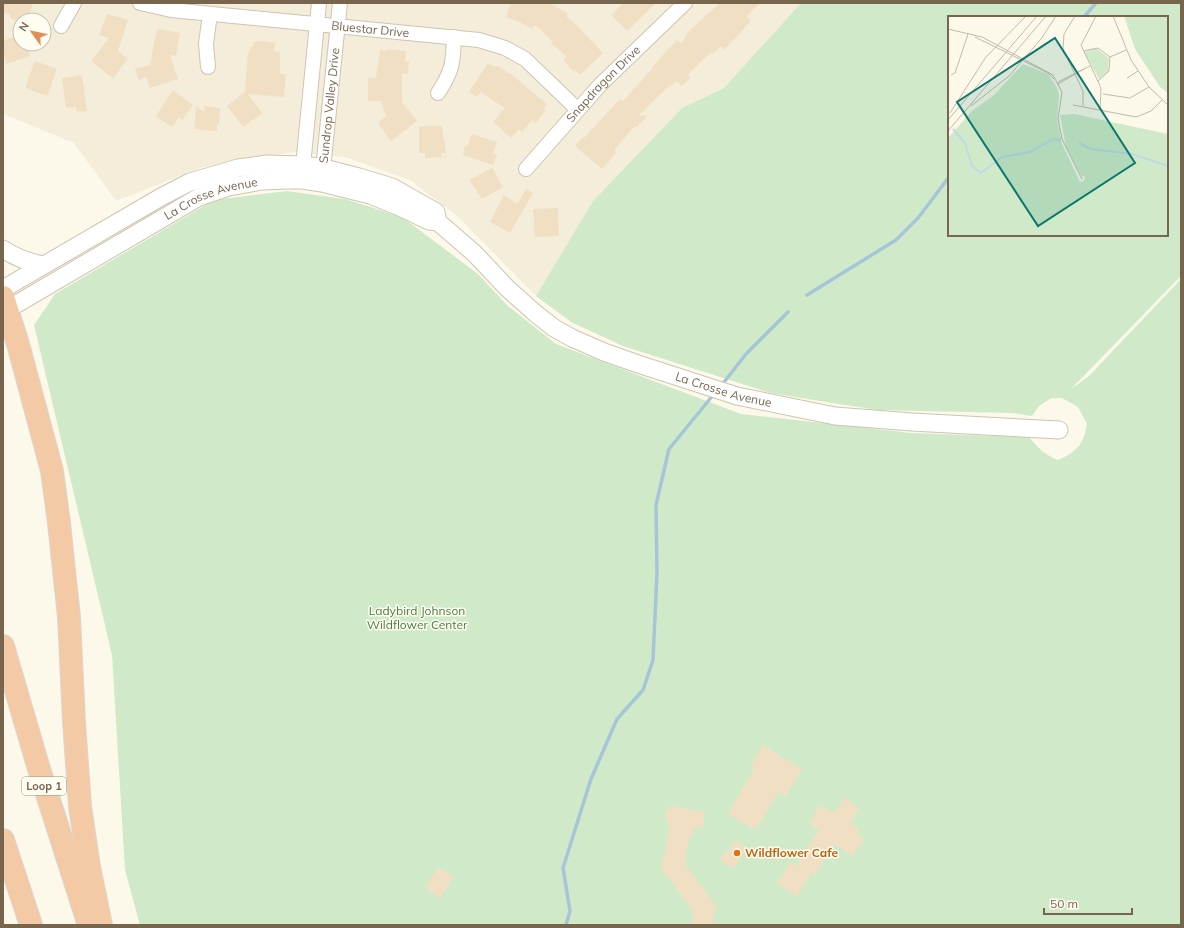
<svg xmlns="http://www.w3.org/2000/svg" width="1184" height="928" viewBox="0 0 1184 928" font-family="Mulish,sans-serif">
	<style>
		.residential { fill: #f4edda; fill-rule: evenodd }
		.green { fill: #d0eac9; fill-rule: evenodd }
		.lines { fill: none; stroke-linecap: round; stroke-linejoin: round }
		.stream { stroke: #a6c6d8; stroke-width: 3.5 }
		.building { fill: #f1dfc4 }
		.minor-casing { stroke: #cfc4b0; stroke-width: 16 }
		.tertiary-casing { stroke: #cfc4b0; stroke-width: 19 }
		.motorway-casing { stroke: #dcd7d1; stroke-width: 24 }
		.minor { stroke: #fff; stroke-width: 14 }
		.tertiary { stroke: #fff; stroke-width: 17 }
		.motorway { stroke: #f4c9a5; stroke-width: 22 }
		.food-dot { fill: #e8710a; stroke: #fffcf2; stroke-width: 1.5 }
		.labels { text-anchor: middle; stroke-width: 3; stroke-linejoin: round; paint-order: stroke }
		.shield { fill: #fffcf2; stroke: #a0927f; stroke-width: 1 }
		.shield-label { font-size: 11px; font-weight: bold; fill: #78654e }
		.street-label { font-size: 12px; fill: #78654e; stroke: #fffcf2 }
		.park-label { font-size: 12px; fill: #4c7d46; stroke: #fffcf2 }
		.food-label { font-size: 12px; font-weight: bold; fill: #c56008; stroke: #fffcf2; text-anchor: start }
		.inset-river { fill: none; stroke: #bfd9e6; stroke-width: 2 }
		.inset-road { fill: none; stroke: #c3baa7; stroke-width: 1 }
		.view { fill: #0f766e; fill-opacity: 0.15; stroke: #0f766e; stroke-width: 2 }
		.inset-edge { fill: none; stroke: #78654e; stroke-width: 2 }
	</style>
	<rect width="100%" height="100%" fill="#fcf9eb"/>
	<path class="residential" d="M3,3H801L724,88L682,108L593,201L536,296L456,215L410,180L345,157L293,152L203,167L116,201L74,143L3,114ZM20,20H44V44H20Z"/>
	<path class="green" d="M801,3H1181V276L1071,389L1089,376L1181,279V925H140L125,870L112,655L34,325L55,294L214,200L287,191L345,199L402,217L478,274L508,306L556,344L741,414L911,433L1029,437C1038,448 1045,455 1058,460L1070,454L1079,446L1084,437L1087,424L1078,407L1062,398H1056L1050,399L1039,406L1032,416L1013,413L877,410L770,393L623,346L571,322L536,296L593,201L682,108L724,88ZM949,17H1167V235H949Z"/>
	<g class="lines">
		<g class="stream">
			<polyline points="1084,17 1096,3"/>
			<polyline points="807,295 896,240 918,218 949,177"/>
			<polyline points="721,386 746,354 788,312"/>
			<polyline points="566,925 570,911 563,868 591,779 617,719 643,690 653,660 657,573 656,505 669,449 714,394"/>
		</g>
	</g>
	<g class="building">
		<polygon points="3,3 33,3 27,20 15,20 10,18 11,15 3,12"/>
		<polygon points="511,3 550,3 568,14 566,16 583,31 582,31 603,53 580,75 575,70 574,72 563,60 567,57 551,43 552,41 535,25 532,29 520,22 506,17"/>
		<polygon points="623,3 656,3 627,31 611,15"/>
		<polygon points="720,3 760,3 747,16 751,21 724,50 721,46 713,54 711,52 688,75 690,78 682,86 677,81 671,86 670,85 638,116 648,115 637,127 635,126 614,150 616,153 602,169 575,146 583,137 584,138 620,99 623,101 653,68 652,67 677,40 681,44 690,30"/>
		<polygon points="107,14 128,20 118,51 128,59 113,78 91,61 109,38 99,35"/>
		<polygon points="157,29 180,33 176,56 170,55 178,79 150,88 146,77 139,80 135,69 150,65"/>
		<polygon points="20,34 20,44 26,44 30,56 7,64 3,53 3,41"/>
		<polygon points="262,41 275,43 274,51 280,52 280,74 286,74 284,97 248,94 262,113 243,127 227,106 245,92 248,52 250,52 250,47 253,47 254,42"/>
		<polygon points="387,49 406,51 405,60 407,60 406,62 409,62 408,74 402,74 402,102 417,121 391,141 378,123 386,116 381,101 368,101 368,78 376,78 380,50 387,51"/>
		<polygon points="35,61 57,69 47,96 25,88"/>
		<polygon points="488,63 495,67 498,66 511,74 547,104 544,108 546,110 536,123 532,120 522,132 519,129 511,138 493,122 505,108 480,92 477,97 469,92"/>
		<polygon points="82,75 87,111 77,112 76,107 66,108 62,78"/>
		<polygon points="173,90 193,105 182,120 179,117 172,127 156,116"/>
		<polygon points="196,106 204,112 204,106 220,108 219,125 217,124 217,131 194,129"/>
		<polygon points="419,126 442,126 446,153 441,153 442,157 425,158 425,153 419,153"/>
		<polygon points="472,134 497,142 493,153 497,155 493,165 463,155 465,146 467,147"/>
		<polygon points="492,168 503,187 482,199 469,180"/>
		<polygon points="526,189 533,193 510,233 490,222 504,195 517,204"/>
		<polygon points="558,208 559,236 535,237 533,209"/>
		<polygon points="763,745 802,769 785,797 778,792 756,829 753,827 752,828 728,813 754,770 750,768"/>
		<polygon points="844,798 859,808 850,823 859,829 857,833 864,838 853,856 834,844 815,875 811,873 797,896 777,883 790,862 797,866 819,830 809,824 820,805 834,814"/>
		<polygon points="669,806 705,812 703,828 694,827 692,838 689,837 685,864 716,906 712,925 691,925 693,911 667,875 666,876 661,869 663,856 665,856 669,823 666,823 666,817 665,813 668,810"/>
		<polygon points="735,840 747,847 734,868 720,860 725,852 727,853"/>
		<polygon points="438,868 454,877 440,898 425,888"/>
	</g>
	<g class="lines">
		<defs>
			<g id="minor">
				<path id="s1" d="M140,3L171,10L479,40L505,48L525,59L577,109"/>
				<polyline points="61,26 74,3"/>
				<polyline points="208,67 206,44 210,14"/>
				<path d="M438,93C453,70 453,63 454,37"/>
				<path id="s2" d="M526,169L600,85L685,3"/>
				<polyline points="302,176 319,3"/>
				<path id="s3" d="M322,179L340,3"/>
			</g>
			<g id="tertiary">
				<path d="M3,249C16,258 28,262 43,265"/>
				<polyline points="3,289 161,197 190,182 238,168 267,164 304,165 324,168 359,177 392,187 436,212 438,222"/>
				<path id="s4" d="M3,312L199,197L229,187L262,181L288,180H302L322,183L370,195L400,207L429,221L438,222L474,253L507,288L535,313L554,328L572,338L604,352L638,364L737,396L835,416L912,422L1059,430"/>
			</g>
			<g id="motorway">
				<polyline points="3,297 18,344 52,471 59,523 69,617 74,722 80,806 89,867 101,925"/>
				<polyline points="3,646 39,769 88,922"/>
				<polyline points="3,840 31,925"/>
			</g>
		</defs>
		<use href="#minor" class="minor-casing"/>
		<use href="#tertiary" class="tertiary-casing"/>
		<use href="#motorway" class="motorway-casing"/>
		<use href="#minor" class="minor"/>
		<use href="#tertiary" class="tertiary"/>
		<use href="#motorway" class="motorway"/>
	</g>
	<circle class="food-dot" cx="737" cy="853" r="4"/>
	<g class="labels">
		<rect class="shield" x="22" y="777" width="44" height="18" rx="3"/>
		<g class="shield-label">
			<text x="44" y="790">Loop 1</text>
		</g>
		<g class="street-label">
			<text dy="4" stroke="none"><textPath href="#s1" startOffset="232">Bluestar Drive</textPath></text>
			<text dy="4" stroke="none"><textPath href="#s2" startOffset="115">Snapdragon Drive</textPath></text>
			<text dy="4" stroke="none"><textPath href="#s3" startOffset="74">Sundrop Valley Drive</textPath></text>
			<text dy="4" stroke="none"><textPath href="#s4" startOffset="238">La Crosse Avenue</textPath></text>
			<text dy="4" stroke="none"><textPath href="#s4" startOffset="814">La Crosse Avenue</textPath></text>
		</g>
		<g class="park-label">
			<text x="417" y="615">Ladybird Johnson<tspan x="417" dy="14">Wildflower Center</tspan></text>
		</g>
		<g class="food-label">
			<text x="745" y="857">Wildflower Cafe</text>
		</g>
	</g>
	<g transform="translate(948 16)">
		<rect width="220" height="220" fill="#fcf9eb"/>
		<path d="M176,0H220V77L212,71L187,33ZM148,32L161,42L160,56L151,63L136,36ZM75,48L100,58L109,72L111,79L109,104L114,128L132,166L136,165L137,161L133,159L118,130L112,99L126,98L220,118V220H0V122L24,95L46,79Z" fill="#d0eac9"/>
		<path class="inset-river" d="M5,113L17,127L24,150L33,157L54,141L82,136L105,123L113,124M131,127L143,133L184,138L220,150"/>
		<path class="inset-road" d="M127,0L116,18L115,33L135,75V90M148,0L133,29L153,72L152,94M165,0L183,44L201,71L220,89M0,13L34,21L105,59L114,76L110,103L114,123L134,163M27,21L100,57L106,63M135,35L150,32L162,41L161,55L150,65M162,41L178,34M3,59L7,57L20,18M179,62L190,55M110,66L142,50M110,68L136,53M155,78L182,82L201,71M125,89L188,101L203,95L214,84M23,90L61,60L93,23L108,0M2,97L38,41L78,0M0,104L89,0M0,115L98,0"/>
		<path class="view" d="M107,22L187,147L90,210L9,86Z"/>
		<rect width="220" height="220" class="inset-edge"/>
	</g>
	<rect width="1184" height="928" fill="none" stroke="#78654e" stroke-width="8"/>
	<g transform="translate(32 32) rotate(303)"><circle r="19" fill="#fffcf2" stroke="#c9c0b0"/>
	<path d="M0-3L7 15L0 10L-7 15Z" fill="#e19055"/>
	<text y="-6" font-size="11" font-weight="bold" text-anchor="middle" fill="#78654e">N</text>
	</g>
	<path d="M1044 908v6h88v-6" fill="none" stroke="#78654e" stroke-width="2"/>
	<text x="1050" y="908" font-size="12" fill="#78654e" stroke="#fffcf2" stroke-width="3" paint-order="stroke">50 m</text>
</svg>
